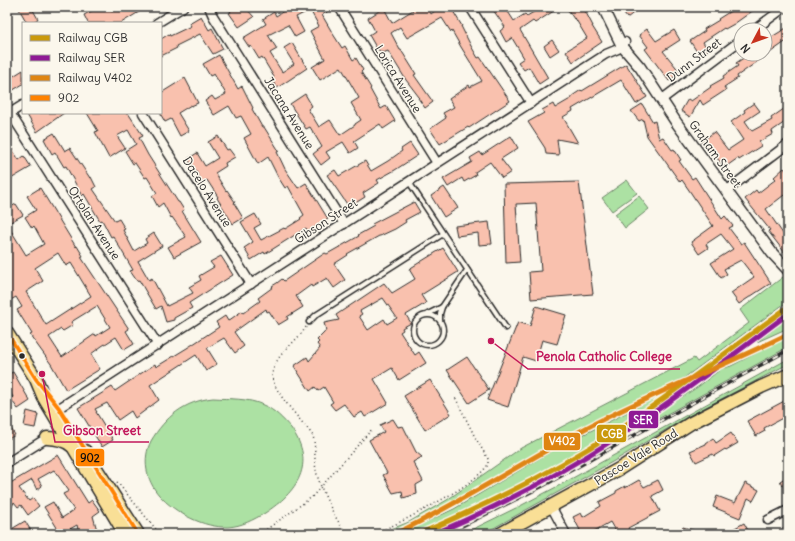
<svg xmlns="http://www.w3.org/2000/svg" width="795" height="541" viewBox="0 0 795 541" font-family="Delius,sans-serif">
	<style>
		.green { fill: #ace1a3; stroke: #6c8667 }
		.building { fill: #f9c1ae; stroke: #2b2b2b; fill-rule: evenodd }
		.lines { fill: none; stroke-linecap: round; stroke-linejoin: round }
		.service-casing { stroke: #2b2b2b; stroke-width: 7 }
		.minor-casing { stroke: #2b2b2b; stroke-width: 11 }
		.tertiary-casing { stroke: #2b2b2b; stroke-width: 13 }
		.primary-casing { stroke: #2b2b2b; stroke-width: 15 }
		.path { stroke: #2b2b2b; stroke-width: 1.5; stroke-dasharray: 1 3; stroke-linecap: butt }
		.service { stroke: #fbf7ec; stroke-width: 4 }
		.minor { stroke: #fbf7ec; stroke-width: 8 }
		.tertiary { stroke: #fbf7ec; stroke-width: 10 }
		.primary { stroke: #f9df96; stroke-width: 12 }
		.rail-casing { stroke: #2b2b2b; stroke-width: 3.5 }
		.rail { stroke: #fbf7ec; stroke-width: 2; stroke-dasharray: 6; stroke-linecap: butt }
		.bus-1-casing { stroke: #fbf7ec; stroke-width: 7 }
		.bus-1 { stroke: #ff8200; stroke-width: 4 }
		.rail-1-casing { stroke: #fbf7ec; stroke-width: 8 }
		.rail-2-casing { stroke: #fbf7ec; stroke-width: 8 }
		.rail-3-casing { stroke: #fbf7ec; stroke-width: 8 }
		.rail-1 { stroke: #ca990b; stroke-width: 5 }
		.rail-2 { stroke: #8f1a95; stroke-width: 5 }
		.rail-3 { stroke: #df8512; stroke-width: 5 }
		.bus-dot { fill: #2b2b2b; stroke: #fbf7ec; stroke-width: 1.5 }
		.labels { text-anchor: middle; stroke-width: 3; stroke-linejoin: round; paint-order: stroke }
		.street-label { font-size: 12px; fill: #2b2b2b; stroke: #fbf7ec }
		.leader { fill: none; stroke: #c2185b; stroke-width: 1.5 }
		.callout-dot { fill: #c2185b; stroke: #fbf7ec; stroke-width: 1.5 }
		.callout-label { font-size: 13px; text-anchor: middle; font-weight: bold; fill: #c2185b; stroke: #fbf7ec; stroke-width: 3; stroke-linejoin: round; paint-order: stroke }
		.line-badge { stroke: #fbf7ec; stroke-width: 1.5 }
		.badge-label { font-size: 11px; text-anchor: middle; font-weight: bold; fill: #fff }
		.pale-badge-label { font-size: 11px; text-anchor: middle; font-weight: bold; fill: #111 }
	</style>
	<rect width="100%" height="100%" fill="#fbf7ec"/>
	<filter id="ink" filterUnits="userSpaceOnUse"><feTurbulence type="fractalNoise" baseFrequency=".025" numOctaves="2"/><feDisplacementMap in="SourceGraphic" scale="8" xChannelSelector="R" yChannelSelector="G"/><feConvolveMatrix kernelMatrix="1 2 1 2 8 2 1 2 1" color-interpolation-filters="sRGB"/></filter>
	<g filter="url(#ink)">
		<g class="green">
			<polygon points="627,180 637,193 612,211 602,198"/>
			<polygon points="639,196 649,209 625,228 615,214"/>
			<polygon points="783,277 788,280 788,301 684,378 585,426 546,447 486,483 416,521 389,534 379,534 409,522 447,500 521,448 694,358 697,362 749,323 740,310"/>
			<polygon points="788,318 788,328 757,342"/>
			<polygon points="788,337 788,347 640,429 638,426 699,386 721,369 731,366"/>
			<polygon points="788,359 788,364 687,417 614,461 499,525 483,534 463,534 522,505 560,485"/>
			<path d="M665,393C601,440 530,482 458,514C445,520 426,531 413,534C409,535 405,534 401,534L454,509L559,447Z"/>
			<path d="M213,398C229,399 249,398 263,405C275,410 283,419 291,428C317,464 297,492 265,513C253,520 242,526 228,527C204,528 175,513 159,495C146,480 142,459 151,441C165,417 185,401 213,398Z"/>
		</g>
		<g class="building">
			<polygon points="18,7 28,7 31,11 33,10 38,19 31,23 27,23"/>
			<polygon points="99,7 110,7 112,11 120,7 147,7 121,23 88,23 84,15"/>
			<polygon points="227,7 245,7 254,17 239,27 229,13 231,12"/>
			<polygon points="290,7 324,7 327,12 322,15 333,34 342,48 345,46 353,60 356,58 363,70 361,72 371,88 370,89 381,109 386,106 395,121 383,129 380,124 354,141 358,148 350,153 343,142 326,152 330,158 321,165 313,154 322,147 310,127 306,129 290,104 305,94 312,106 308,109 319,127 330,120 340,135 355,125 355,124 361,120 351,103 359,98 341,67 320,80 312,67 325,59 310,31 319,26 310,10 296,17 304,32 295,37 288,25 268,35 277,49 270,53 282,72 294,64 284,48 292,43 307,68 277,88 271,79 274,77 262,57 259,59 251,46 249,47 243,38 266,24 263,19 274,12 276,16"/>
			<polygon points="411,7 427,7 431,14 440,7 458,7 453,11 462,26 461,26 471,46 478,58 480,57 510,101 469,128 468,127 440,144 430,129 446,118 443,113 454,107 449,99 469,85 470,87 482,81 461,47 452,31 451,32 442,18 407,38 400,27 391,33 400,50 401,50 416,74 414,75 433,102 425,108 418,98 419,97 406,80 388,51 383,53 377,49 369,35 375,31 368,18 384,8 392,23 413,10"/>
			<polygon points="491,7 505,7 514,21 525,14 527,16 542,7 560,7 535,23 533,21 520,30 548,78 539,84 529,67 524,70 518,62 524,58 512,38 506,42 500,31 505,27"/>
			<polygon points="566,7 583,7 593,26 592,26 602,42 573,62 566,51 587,38 575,18 574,19"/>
			<polygon points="619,7 641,7 627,18"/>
			<polygon points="737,7 758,7 734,24 725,29 724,28 703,42 708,50 699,55 690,41 705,31 704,29 719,20 718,19"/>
			<polygon points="201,16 209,30 212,28 223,49 213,54 200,34 176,46 177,48 161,56 161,39 169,34 170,36 191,26 189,23"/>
			<polygon points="788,27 788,40 737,76 738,78 724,87 726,90 703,105 700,100 690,117 681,111 688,99 691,101 711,87 710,86 724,78 723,76 738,66 736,63 745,57 746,58 752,54 765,54 765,41"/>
			<polygon points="647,29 656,41 674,30 680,40 663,51 680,72 669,81 645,49 648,47 639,35"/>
			<polygon points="552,40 559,50 550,56 544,46"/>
			<polygon points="219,55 238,89 242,86 253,108 252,109 262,127 264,127 279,151 277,152 285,169 298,188 306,183 328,219 308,232 306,228 265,254 264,252 251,260 244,248 253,242 241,222 255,214 261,224 254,228 261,240 284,228 285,229 301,219 300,218 304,215 288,186 285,188 278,177 268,157 258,164 244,138 251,134 241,116 236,118 229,106 214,115 205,101 212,96 215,100 226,94 214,74 210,76 203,64"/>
			<polygon points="626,64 647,97 636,104 621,80 572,109 573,111 563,117 578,143 557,139 559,155 546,154 545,148 528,122 544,113 542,110 553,104 555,108 572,98 572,96 581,90 582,91 600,80"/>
			<polygon points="23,70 23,84 10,92 7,87 7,80"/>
			<polygon points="185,78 198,103 191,106 191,105 178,113 189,131 180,136 171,119 165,122 161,115 161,93"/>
			<polygon points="754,103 760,111 745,121 752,131 772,120 771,118 788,106 788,120 772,131 773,134 759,142 761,146 739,160 738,158 724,168 713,152 711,154 701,142 714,132 728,150 743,140 731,122 745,112 744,110"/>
			<polygon points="642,104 653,122 655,121 659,139 663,137 672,150 674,149 681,160 679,161 692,179 695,177 722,219 725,216 733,226 729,228 741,244 744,242 771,283 739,304 731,293 754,277 741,260 724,269 727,274 721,278 711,263 733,249 721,234 706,244 708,248 699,254 691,242 713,226 691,193 682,180 680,182 647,136 643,119 639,121 631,111"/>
			<polygon points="26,113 64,113 37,132"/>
			<polygon points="87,113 128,113 143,136 139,138 148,155 178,202 179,202 184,210 182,211 201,242 174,257 168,247 186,237 172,217 171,218 163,203 158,207 152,196 157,193 147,177 145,178 135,163 133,164 125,151 136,144 128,130 117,136 125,148 109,158 95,132 98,131"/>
			<polygon points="54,133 65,151 70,148 90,178 91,177 96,187 93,189 115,221 119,219 125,229 123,230 134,251 147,243 145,239 154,233 162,246 138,261 149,280 152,278 167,306 193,293 189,287 201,280 199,276 214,267 210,262 221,256 233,275 189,303 192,308 174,318 174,320 166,322 161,306 156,309 139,280 137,281 130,271 133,270 113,236 111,237 102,220 100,221 84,194 82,196 66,166 64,167 55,152 52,154 44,139"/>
			<polygon points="218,136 227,150 229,149 235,157 225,163 226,166 215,173 226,191 227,190 235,202 234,203 243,218 233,224 217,198 218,197 207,180 203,183 188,159 197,153 205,166 218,158 208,142"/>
			<polygon points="511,136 518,148 501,159 511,172 502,178 490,162 475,172 476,175 464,182 462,178 448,187 443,179 472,162 470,158 480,152 482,155"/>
			<polygon points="7,141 19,160 24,156 31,167 9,180 7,176"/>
			<polygon points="410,143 418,155 395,170 377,180 379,183 363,193 365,197 349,207 327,175 335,170 339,176 365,161 371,171 388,161 402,151 401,149"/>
			<polygon points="784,168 788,173 788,192 766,209 788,241 788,257 768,231 770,230 745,199 756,190 758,193 776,179 774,177"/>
			<polygon points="579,182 593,294 531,299 529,272 541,271 536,203 516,204 520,262 506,263 504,184"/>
			<polygon points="444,187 458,208 444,217 431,196"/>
			<path d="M40,188L76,247L77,246L83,256L81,257L129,329L126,331L134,344L124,350L116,337L102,346L91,354L100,369L66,390L51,364L30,335L32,334L17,310L22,307L16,297L7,302V209L16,204L23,215L7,224L26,255L44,244L34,226L32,228L25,217L36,210L27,196ZM58,253L66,266L71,263L91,296L46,325L26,292L43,281L35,268ZM97,306L110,327L96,336L95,334L62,357L49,337L61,329L63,331L73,325L71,322Z"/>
			<polygon points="414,202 420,212 405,220 406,222 395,229 380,236 379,236 347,254 348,255 334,264 345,280 334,288 327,278 312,287 311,285 296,296 303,307 287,317 288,319 278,325 269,311 267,312 266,309 234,332 244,346 235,353 224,338 207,348 217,364 206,371 196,355 150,385 159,400 135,418 131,411 118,420 107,403 95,409 97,412 96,412 113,440 102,447 78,408 112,387 115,391 155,364 156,367 187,348 219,327 216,322 225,316 228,321 242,311 243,313 260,301 258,298 273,287 272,286 277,283 282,279 284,281 325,253 327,254 359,236 358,235 374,226 372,224"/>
			<polygon points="489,222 492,244 479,245 478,233 457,236 455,226"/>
			<path d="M443,248L458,272L421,295L426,303L406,315L411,323L402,328L403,330L400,332L415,355L419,352L426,363L399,380L392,368L374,379L388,403L365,417L362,412L354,417L344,404L335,410L330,404L333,402L324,387L318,391L315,387L310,391L294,366L307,357L309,361L320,348L317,344L319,342L317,340L324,333L326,330L324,323L339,320L336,315L384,283L392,293L415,279L409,269ZM383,298L397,318L387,324L384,319L368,330L359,316L362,314L360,311Z"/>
			<polygon points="536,306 566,315 557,344 542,340 536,361 523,357 508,407 487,400 518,322 530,326"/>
			<polygon points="467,357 489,390 469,403 447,370"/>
			<polygon points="13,372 30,401 18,409 10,398 13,397 7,387 7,375"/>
			<polygon points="430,380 451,414 425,430 404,396"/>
			<polygon points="788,399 788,415 764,428 765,431 756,436 747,421"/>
			<polygon points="27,411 38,414 35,428 24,426"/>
			<polygon points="393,419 398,427 403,426 416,452 422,457 413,462 423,481 416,485 417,494 403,498 402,491 393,493 383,475 387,473 369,440 384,432 380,425"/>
			<polygon points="7,422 15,435 7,440"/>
			<polygon points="731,433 738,443 726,450 725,449 714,456 713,454 696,462 690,451 706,444 706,443 713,438 716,443"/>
			<polygon points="58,455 88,503 92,500 100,511 93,516 98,534 79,534 77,525 61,534 44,507 53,502 62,518 74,510 63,494 69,491 54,470 38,479 42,486 37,490 32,480 19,488 29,501 33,498 39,506 28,515 21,505 18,507 14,502 7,518 7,485"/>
			<polygon points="788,476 788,493 780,481"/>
			<polygon points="639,480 644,487 658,480 663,490 652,496 660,511 628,528 631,534 617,534 610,522 589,534 573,534 580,530 573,517 581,513 583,517 601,506 599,502 616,493 616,491 625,486 625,488"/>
			<polygon points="745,483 759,490 753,501 748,498 740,518 713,507 717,496 735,503"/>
			<polygon points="25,521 33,534 13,534 10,530"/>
			<polygon points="744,523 750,534 736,534 733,529"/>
			<polygon points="683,527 702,533 702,534 681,534"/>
		</g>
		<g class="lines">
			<defs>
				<g id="service">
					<polyline points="409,182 506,328"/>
					<polyline points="428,314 442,307"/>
					<circle cx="428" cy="330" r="15"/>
					<polyline points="440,321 440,314 442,307 467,270"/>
					<polyline points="309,322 316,315 443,234"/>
				</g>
				<g id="minor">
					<polyline points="209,7 213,16 344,224"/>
					<polyline points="339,7 437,163"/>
					<polyline points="470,7 531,103"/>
					<polyline points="157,23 183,7"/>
					<polyline points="754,30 785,7"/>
					<polyline points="661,100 741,40"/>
					<polyline points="10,113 158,345"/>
					<polyline points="143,113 251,284"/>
					<polyline points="7,115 23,105"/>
					<polyline points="726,191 788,144"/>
					<polyline points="59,408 606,54 618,49 625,42"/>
					<polyline points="7,463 47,438"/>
					<polyline points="551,506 566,534"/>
					<polyline points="768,520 788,510"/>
				</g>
				<polyline id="tertiary" points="603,7 622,46 640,67 676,122 772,253 788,270"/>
				<g id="primary">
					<polyline points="7,333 36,379 44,398 125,534"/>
					<path d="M47,438C56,438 65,440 72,446"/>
					<polyline points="85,451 138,534"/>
					<polyline points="500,534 619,469 691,423 761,387 788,375"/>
				</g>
			</defs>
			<use href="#service" class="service-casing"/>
			<use href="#minor" class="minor-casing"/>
			<use href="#tertiary" class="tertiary-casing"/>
			<use href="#primary" class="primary-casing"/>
			<g class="path">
				<path d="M306,327C299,338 289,345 281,355C277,360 273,368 272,374C272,392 303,421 313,436C316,447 314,459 316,470C319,487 336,521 347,534"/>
				<polyline points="117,482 160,534"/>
				<polyline points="260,534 312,497 373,428"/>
				<path d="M374,534C397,524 419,513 441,500C457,491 476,480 488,465V459L475,437L455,397"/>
			</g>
			<use href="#service" class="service"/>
			<use href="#minor" class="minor"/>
			<use href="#tertiary" class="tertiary"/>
			<use href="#primary" class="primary"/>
			<defs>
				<polyline id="rail" points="446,534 543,486 788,350"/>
			</defs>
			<use href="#rail" class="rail-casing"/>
			<use href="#rail" class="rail"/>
			<defs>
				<polyline id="bus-1" points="7,333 36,379 59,408 138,534"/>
			</defs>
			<use href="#bus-1" class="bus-1-casing"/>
			<use href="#bus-1" class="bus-1"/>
			<defs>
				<path id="rail-1" d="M419,534C486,505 552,473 613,433C673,394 730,349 788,307"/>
				<path id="rail-2" d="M434,534C497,507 559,475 616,438C675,400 731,356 788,314"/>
				<path id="rail-3" d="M395,534C462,502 523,462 588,427C653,393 722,367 788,334"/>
			</defs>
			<use href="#rail-1" class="rail-1-casing"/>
			<use href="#rail-2" class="rail-2-casing"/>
			<use href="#rail-3" class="rail-3-casing"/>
			<use href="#rail-1" class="rail-1"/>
			<use href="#rail-2" class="rail-2"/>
			<use href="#rail-3" class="rail-3"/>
		</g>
	</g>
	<circle class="bus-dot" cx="22" cy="356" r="3.5"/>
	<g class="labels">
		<g class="street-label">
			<text transform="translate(694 60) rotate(-37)" y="4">Dunn Street</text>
			<text transform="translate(398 79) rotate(58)" y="4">Lorica Avenue</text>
			<text transform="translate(289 113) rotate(58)" y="4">Jacana Avenue</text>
			<text transform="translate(715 154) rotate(54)" y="4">Graham Street</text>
			<text transform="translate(207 192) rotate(58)" y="4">Dacelo Avenue</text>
			<text transform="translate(326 221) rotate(-33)" y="4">Gibson Street</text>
			<text transform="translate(94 223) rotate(57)" y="4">Ortolan Avenue</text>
			<text transform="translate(636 457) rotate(-32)" y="4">Pascoe Vale Road</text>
		</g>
	</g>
	<path class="leader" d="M491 341L528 369H680M42 374L55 442H149"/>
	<g class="callout-dot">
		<circle cx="491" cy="341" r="4"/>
		<circle cx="42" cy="374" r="4"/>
	</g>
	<g class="callout-label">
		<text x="604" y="361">Penola Catholic College</text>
		<text x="102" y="435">Gibson Street</text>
	</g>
	<g class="line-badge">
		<rect x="628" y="410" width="31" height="19" rx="4" fill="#8f1a95"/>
		<rect x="596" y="424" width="31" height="19" rx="4" fill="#ca990b"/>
		<rect x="543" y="432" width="38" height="19" rx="4" fill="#df8512"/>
		<rect x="75" y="448" width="30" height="19" rx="4" fill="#ff8200"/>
	</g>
	<g class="badge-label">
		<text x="643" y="424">SER</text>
		<text x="612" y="438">CGB</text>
		<text x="562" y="445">V402</text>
	</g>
	<g class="pale-badge-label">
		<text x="90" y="462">902</text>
	</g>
	<rect width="795" height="541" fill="none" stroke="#fbf7ec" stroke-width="24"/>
	<rect x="12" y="12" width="771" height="517" fill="none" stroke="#2b2b2b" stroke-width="1.5" filter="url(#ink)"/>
	<rect x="22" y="22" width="140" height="92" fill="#fbf7ec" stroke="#a8a59f"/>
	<rect x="30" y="35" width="20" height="6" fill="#ca990b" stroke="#a8a59f"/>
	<text x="58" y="42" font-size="12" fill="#2b2b2b">Railway CGB</text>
	<rect x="30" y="55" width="20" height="6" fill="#8f1a95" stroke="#a8a59f"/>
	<text x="58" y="62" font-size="12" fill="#2b2b2b">Railway SER</text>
	<rect x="30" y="75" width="20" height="6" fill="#df8512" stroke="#a8a59f"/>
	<text x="58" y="82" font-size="12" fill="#2b2b2b">Railway V402</text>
	<rect x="30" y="95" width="20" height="6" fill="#ff8200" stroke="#a8a59f"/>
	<text x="58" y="102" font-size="12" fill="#2b2b2b">902</text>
	<g transform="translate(753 42) rotate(229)"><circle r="19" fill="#fbf7ec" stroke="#a8a59f"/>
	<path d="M0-3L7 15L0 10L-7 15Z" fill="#c8321e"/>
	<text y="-6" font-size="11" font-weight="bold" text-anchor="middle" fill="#2b2b2b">N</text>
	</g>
</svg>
